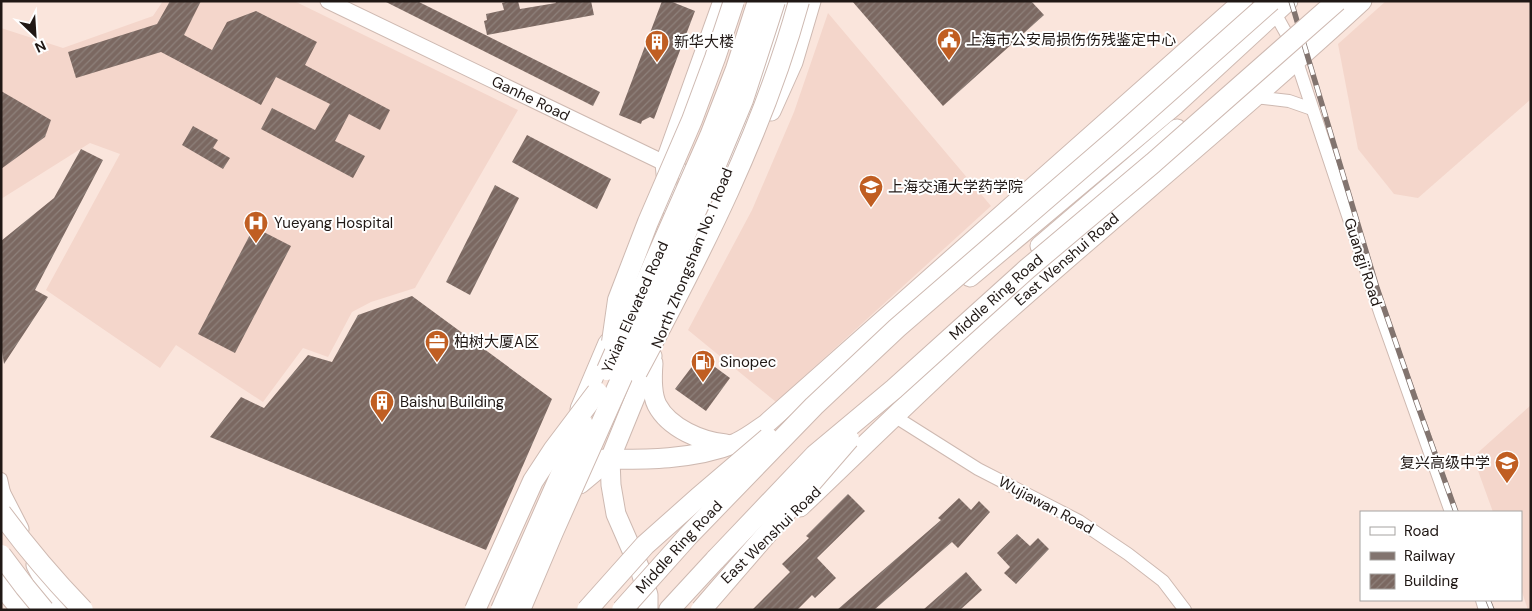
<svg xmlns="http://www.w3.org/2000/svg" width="1532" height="611" viewBox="0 0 1532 611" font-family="'DM Sans','Noto Sans SC',sans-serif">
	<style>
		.built { fill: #f4d6cb }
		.building { fill: url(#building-hatch) }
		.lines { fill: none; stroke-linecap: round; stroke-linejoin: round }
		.minor-casing { stroke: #ceb9b1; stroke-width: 14 }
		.tertiary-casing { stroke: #ceb9b1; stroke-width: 17 }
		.primary-casing { stroke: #ceb9b1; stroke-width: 21 }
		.trunk-casing { stroke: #ceb9b1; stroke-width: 22 }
		.minor { stroke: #fff; stroke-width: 12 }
		.tertiary { stroke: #fff; stroke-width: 15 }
		.primary { stroke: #fff; stroke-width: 19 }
		.trunk { stroke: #fff; stroke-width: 20 }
		.rail-casing { stroke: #82746f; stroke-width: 5.5 }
		.rail { stroke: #fff; stroke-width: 4; stroke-dasharray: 11; stroke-linecap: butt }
		.trunk-bridge-casing { stroke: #ceb9b1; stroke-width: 22; stroke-linecap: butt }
		.trunk-bridge { stroke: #fff; stroke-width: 20 }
		.labels { text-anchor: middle; stroke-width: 4; stroke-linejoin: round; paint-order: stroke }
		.poi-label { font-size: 15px; fill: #201815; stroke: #fff; text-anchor: start }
		.street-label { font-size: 15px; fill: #201815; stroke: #fff }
	</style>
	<defs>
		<pattern id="building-hatch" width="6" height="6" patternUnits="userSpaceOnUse" patternTransform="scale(1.25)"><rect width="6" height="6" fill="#7b6861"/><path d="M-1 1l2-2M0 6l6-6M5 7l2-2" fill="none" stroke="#8e817b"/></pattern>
	</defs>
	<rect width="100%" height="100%" fill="#fae5dc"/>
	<g class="built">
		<polygon points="163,1 294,1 518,110 415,288 371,302 352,312 328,357 303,348 263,402 176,345 160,368 46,290 120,154 90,143 1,199 1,28 63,48 153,16"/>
		<polygon points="1386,1 1531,1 1531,99 1418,198 1394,194 1358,149 1338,44"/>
		<polygon points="828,13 991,206 776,402 688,330 752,210 794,112"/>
		<polygon points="1531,405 1531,610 1528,610 1521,589 1521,512 1493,512 1473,457"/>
	</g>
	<g class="building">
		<polygon points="170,1 201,1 184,35 212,50 227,22 256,11 317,42 305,65 390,110 380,130 349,114 335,141 365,156 353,178 261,129 272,108 315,130 330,104 276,77 261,105 161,52 76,78 68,52 157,24"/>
		<polygon points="384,1 417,1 600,92 593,106"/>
		<polygon points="509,1 518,1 520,9 556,3 555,1 591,1 594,15 487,35 484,21 487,20 486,14 504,10 502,3"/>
		<polygon points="662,1 670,1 695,11 654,119 650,117 642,121 641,124 619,115"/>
		<polygon points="852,1 1031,1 1044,15 943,106"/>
		<polygon points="1,91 51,120 45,137 1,169"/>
		<polygon points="193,126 218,140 213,148 230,158 223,169 182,145"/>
		<polygon points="527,135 611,179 597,209 512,162"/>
		<polygon points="81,149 103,160 35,290 48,297 4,364 1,344 1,241 54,198"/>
		<polygon points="495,185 519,198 470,295 446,282"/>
		<polygon points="254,227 291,246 235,353 198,334"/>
		<polygon points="412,296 552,399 486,550 210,437 241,397 264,408 308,355 332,362 358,315"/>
		<polygon points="700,356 730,378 706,411 675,389"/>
		<polygon points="848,494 865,511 817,558 836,578 815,598 812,595 797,610 752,610 790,572 782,564 809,538 806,536"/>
		<polygon points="959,498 971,510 979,501 990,512 958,548 952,542 874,610 837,610 941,520 938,518"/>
		<polygon points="1017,534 1030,546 1038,538 1049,549 1016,584 1004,573 1010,567 997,553"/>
		<polygon points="966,572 982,590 960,610 923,610"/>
	</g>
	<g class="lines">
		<defs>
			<g id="minor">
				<polyline points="1272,8 1286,33 1297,62 1381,315 1451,512"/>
				<polyline points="1255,97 1289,101 1312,109"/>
				<polyline points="894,416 978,469 1079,521 1128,554 1163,581 1185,610"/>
				<polyline points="1,479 6,501"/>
				<polyline points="1482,600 1485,610"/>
			</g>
			<g id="tertiary">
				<path id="s1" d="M328,1L683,172L701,178"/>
			</g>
			<g id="primary">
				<polyline points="771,111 793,62 811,1"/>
				<polyline points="725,178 782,18 786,1"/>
				<polyline points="669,205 665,163 723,1"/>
				<polyline points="1040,246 1177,129"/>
				<polyline points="970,277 1174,106 1288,1"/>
				<path d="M653,363C652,376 651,393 657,405C669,428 702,442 726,444"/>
				<polyline points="580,409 608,343"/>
				<path d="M573,461L576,459C629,459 686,463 736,443C747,438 756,431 766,424L1243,1"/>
				<polyline points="580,484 610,459"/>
				<polyline points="1,494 19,529"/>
				<path id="s2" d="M800,507C864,446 928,383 993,324C1115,215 1242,112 1362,1"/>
				<polyline points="36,565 46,584 65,610"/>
				<polyline points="1,583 11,598 21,610"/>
				<polyline points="648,610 648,595 640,569 616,514 611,485 610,459 652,356"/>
			</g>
			<polyline id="trunk" points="669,610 716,559"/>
		</defs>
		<use href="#minor" class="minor-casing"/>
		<use href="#tertiary" class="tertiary-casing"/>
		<use href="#primary" class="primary-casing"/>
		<use href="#trunk" class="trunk-casing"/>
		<use href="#minor" class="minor"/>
		<use href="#tertiary" class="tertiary"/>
		<use href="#primary" class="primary"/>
		<use href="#trunk" class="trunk"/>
		<defs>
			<g id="rail">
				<polyline points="1291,1 1377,288 1415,398 1456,512"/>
				<polyline points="1488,600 1492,610"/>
			</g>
		</defs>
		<use href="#rail" class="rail-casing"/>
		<use href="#rail" class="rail"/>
		<defs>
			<g id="trunk-bridge">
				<polyline points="612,342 618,300 648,222 692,120 715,58 734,1"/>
				<polyline points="607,370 710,136 736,69 758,1"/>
				<path d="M637,372C701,253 763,132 799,1"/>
				<path d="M1,513C26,547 53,579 83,610"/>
				<polyline points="1,555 25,587 44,610"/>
				<path id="s3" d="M716,559L815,455L894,389L1027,269L1153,163L1337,1"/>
				<polyline points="475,610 533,481 554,449 597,392"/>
				<polyline points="501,610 583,424"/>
				<polyline points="520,610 553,532 707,186 743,100 775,1"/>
				<polyline points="587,610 645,545 699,497 768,438"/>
				<path id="s4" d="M622,610L689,535L814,406L897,328L1119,136L1271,1"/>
				<polyline points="701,610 849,439"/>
			</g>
		</defs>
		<use href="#trunk-bridge" class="trunk-bridge-casing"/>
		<use href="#trunk-bridge" class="trunk-bridge"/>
	</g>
	<defs>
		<symbol id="civic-pin" viewBox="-11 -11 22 30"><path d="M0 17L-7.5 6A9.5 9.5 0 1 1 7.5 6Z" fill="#c05e22" stroke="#fff"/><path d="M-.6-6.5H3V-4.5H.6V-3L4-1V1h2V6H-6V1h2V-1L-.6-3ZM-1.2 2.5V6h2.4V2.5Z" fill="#fff"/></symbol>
		<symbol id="building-pin" viewBox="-11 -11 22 30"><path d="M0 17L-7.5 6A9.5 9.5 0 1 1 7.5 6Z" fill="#c05e22" stroke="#fff"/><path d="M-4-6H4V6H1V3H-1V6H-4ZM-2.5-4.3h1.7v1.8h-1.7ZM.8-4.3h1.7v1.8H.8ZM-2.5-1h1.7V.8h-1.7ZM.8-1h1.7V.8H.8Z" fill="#fff"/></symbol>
		<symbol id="school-pin" viewBox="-11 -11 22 30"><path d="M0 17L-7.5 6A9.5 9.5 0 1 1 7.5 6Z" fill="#c05e22" stroke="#fff"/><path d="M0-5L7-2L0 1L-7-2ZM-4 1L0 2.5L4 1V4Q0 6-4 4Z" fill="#fff"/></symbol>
		<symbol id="hospital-pin" viewBox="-11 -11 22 30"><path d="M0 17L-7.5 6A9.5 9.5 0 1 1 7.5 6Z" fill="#c05e22" stroke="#fff"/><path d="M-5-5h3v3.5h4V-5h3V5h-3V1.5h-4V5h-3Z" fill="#fff"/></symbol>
		<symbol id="office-pin" viewBox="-11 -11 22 30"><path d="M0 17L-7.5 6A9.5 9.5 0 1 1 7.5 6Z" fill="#c05e22" stroke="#fff"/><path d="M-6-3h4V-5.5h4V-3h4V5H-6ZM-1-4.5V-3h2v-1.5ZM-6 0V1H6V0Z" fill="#fff"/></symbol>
		<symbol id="fuel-pin" viewBox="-11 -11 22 30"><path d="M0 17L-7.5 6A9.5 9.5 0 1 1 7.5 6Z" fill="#c05e22" stroke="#fff"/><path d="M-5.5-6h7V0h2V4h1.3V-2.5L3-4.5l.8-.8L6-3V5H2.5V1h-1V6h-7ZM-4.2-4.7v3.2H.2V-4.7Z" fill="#fff"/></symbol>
	</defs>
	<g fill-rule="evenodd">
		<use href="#civic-pin" x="935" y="26" width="28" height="38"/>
		<use href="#building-pin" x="643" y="28" width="28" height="38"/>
		<use href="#school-pin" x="857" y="173" width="28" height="38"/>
		<use href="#hospital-pin" x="242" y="209" width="28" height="38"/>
		<use href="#office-pin" x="423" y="328" width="28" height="38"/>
		<use href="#fuel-pin" x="689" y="348" width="28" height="38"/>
		<use href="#building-pin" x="368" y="388" width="28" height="38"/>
		<use href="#school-pin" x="1493" y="449" width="28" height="38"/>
	</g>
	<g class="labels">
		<g class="poi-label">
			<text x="966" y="45">上海市公安局损伤伤残鉴定中心</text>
			<text x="674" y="47">新华大楼</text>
			<text x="888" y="192">上海交通大学药学院</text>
			<text x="274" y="228">Yueyang Hospital</text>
			<text x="454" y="347">柏树大厦A区</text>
			<text x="720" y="367">Sinopec</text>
			<text x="400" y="407">Baishu Building</text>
			<text x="1490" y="468" text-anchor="end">复兴高级中学</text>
		</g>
		<g class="street-label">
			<text dy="5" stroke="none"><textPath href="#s1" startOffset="225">Ganhe Road</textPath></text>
			<text transform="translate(692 258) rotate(-68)" y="5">North Zhongshan No. 1 Road</text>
			<text dy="5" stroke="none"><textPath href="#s2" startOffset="364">East Wenshui Road</textPath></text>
			<text transform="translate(1363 262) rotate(72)" y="5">Guangji Road</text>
			<text dy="5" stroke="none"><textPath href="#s3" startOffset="384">Middle Ring Road</textPath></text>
			<text transform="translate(635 307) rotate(-66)" y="5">Yixian Elevated Road</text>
			<text transform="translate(1046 505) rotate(28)" y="5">Wujiawan Road</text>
			<text transform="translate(771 535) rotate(-44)" y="5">East Wenshui Road</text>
			<text dy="5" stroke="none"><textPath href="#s4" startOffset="85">Middle Ring Road</textPath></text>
		</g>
	</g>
	<rect width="1532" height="611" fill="none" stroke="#201815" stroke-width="5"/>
	<rect x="1360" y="511" width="162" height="90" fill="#ffffff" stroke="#a6a3a1"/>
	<rect x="1370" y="527" width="25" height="8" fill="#ffffff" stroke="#a6a3a1"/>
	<text x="1404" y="536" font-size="15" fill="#201815">Road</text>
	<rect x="1370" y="552" width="25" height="8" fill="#82746f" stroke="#a6a3a1"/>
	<text x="1404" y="561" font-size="15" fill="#201815">Railway</text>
	<rect x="1370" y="574" width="25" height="15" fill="url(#building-hatch)" stroke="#a6a3a1"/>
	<text x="1404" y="586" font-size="15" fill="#201815">Building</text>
	<g transform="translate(35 35) rotate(155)" stroke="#ffffff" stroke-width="4" paint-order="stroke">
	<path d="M0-4L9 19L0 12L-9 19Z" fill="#201815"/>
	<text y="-8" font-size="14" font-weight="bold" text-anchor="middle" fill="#201815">N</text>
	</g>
</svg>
